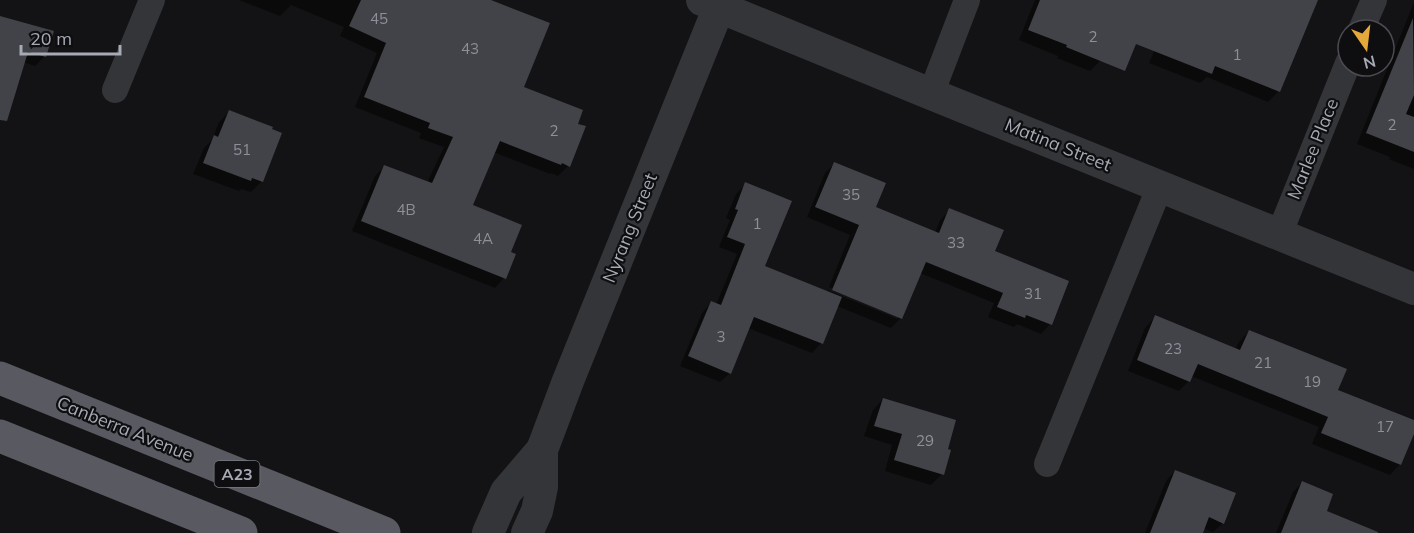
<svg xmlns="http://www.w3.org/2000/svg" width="1414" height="533" viewBox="0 0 1414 533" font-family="Mulish,sans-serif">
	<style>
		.shadow { fill: #0007 }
		.building { fill: #424348 }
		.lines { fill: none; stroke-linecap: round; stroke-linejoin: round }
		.minor { stroke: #343539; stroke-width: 26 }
		.tertiary { stroke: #343539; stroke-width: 32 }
		.trunk { stroke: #595a61; stroke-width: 33 }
		.labels { text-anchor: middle; stroke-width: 4.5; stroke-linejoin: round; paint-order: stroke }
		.number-label { font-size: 15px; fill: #8d9099 }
		.shield { fill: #0e0e10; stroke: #787b83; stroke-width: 1.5 }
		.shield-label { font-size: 16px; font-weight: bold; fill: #a6aab4 }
		.street-label { font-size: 18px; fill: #a6aab4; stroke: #0e0e10 }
	</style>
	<rect width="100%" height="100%" fill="#131315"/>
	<g class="shadow">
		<polygon points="239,0 488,0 522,88 576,125 568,166 558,176 551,173 550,174 493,152 471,206 509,253 504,278 495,288 352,231 375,176 385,166 427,183 444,147 419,138 421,133 355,107 377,53 340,36 344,27 291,5 280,16"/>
		<polygon points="1035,0 1126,0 1100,61 1090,71 1057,58 1058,56 1019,40"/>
		<polygon points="1176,0 1317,0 1279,91 1268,102 1207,77 1200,83 1149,63"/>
		<polygon points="1414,2 1414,169 1389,159 1390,157 1357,144"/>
		<polygon points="0,17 45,56 35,66 23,62 0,111"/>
		<polygon points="229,112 280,134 261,182 251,192 241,189 239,191 193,174 204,148 212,140 219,122"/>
		<polygon points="835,163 875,208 935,233 940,220 950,210 993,251 1050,324 1041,334 1017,324 1014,327 988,317 994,303 920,273 901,318 891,328 837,306 821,343 812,353 748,328 730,373 720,382 680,366 702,313 711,303 716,305 737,254 719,247 730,220 726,218 736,194 746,184 763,267 826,292 827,290 898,319 898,316 829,287 850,235 807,217 825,173"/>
		<polygon points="1155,317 1235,350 1239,342 1249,331 1336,390 1414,422 1414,430 1400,464 1390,475 1312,444 1319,427 1191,376 1189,381 1179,391 1128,371 1145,328"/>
		<polygon points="883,399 942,474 931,485 885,471 892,445 864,436 873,410"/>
		<polygon points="1175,471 1223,523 1213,532 1203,528 1201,533 1145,533 1166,481"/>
		<polygon points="1302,483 1325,512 1325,533 1276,533 1293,492"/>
	</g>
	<g class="building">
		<polygon points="361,0 491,0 550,23 524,87 583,110 578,124 586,126 570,167 562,163 561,165 500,141 473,205 522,225 511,252 516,254 506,279 361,221 384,165 432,183 453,137 428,128 430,123 364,97 386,43 349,26"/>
		<polygon points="1040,0 1318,0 1280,92 1215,66 1212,74 1136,44 1125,71 1066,47 1067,45 1028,30"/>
		<polygon points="0,16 54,31 46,57 28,52 7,121 0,120"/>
		<polygon points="1413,18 1414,95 1406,114 1414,117 1414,152 1366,133"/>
		<polygon points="229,110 273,127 272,129 282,133 263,182 252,178 251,181 203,163 214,135 218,137"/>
		<polygon points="834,162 886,183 876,207 939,233 949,208 1004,230 995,251 1069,281 1052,325 1026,315 1025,318 997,307 1003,293 926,262 902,319 832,290 859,225 815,207"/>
		<polygon points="745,182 792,201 765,266 842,297 823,344 754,317 731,374 688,356 711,301 721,305 745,244 727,237 738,210 735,209"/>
		<polygon points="1155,315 1240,350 1249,330 1347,369 1338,390 1414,420 1414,434 1401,465 1321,433 1328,417 1198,364 1190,382 1137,360"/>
		<polygon points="883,398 956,420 948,449 951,450 944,475 894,460 902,434 874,426"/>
		<polygon points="1175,470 1236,493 1224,524 1209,517 1203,533 1150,533"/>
		<polygon points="1302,481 1333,494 1327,511 1378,532 1378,533 1281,533"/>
	</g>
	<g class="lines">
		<g class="minor">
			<polyline points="1361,30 1374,0"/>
			<polyline points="115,90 152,0"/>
			<polyline points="931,94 967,0"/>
			<polyline points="1279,235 1348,63"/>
			<polyline points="1047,464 1160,186"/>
		</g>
		<g class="tertiary">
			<polyline points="702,0 931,94 1414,289"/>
			<polyline points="488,533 506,492 542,450"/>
			<polyline points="527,533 537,511 542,487 542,450 568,381 719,7"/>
		</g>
		<g class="trunk">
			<polyline points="0,378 384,533"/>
			<polyline points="0,436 241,533"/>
		</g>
	</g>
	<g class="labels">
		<g class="number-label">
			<text x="379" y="24">45</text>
			<text x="1093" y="42">2</text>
			<text x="470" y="54">43</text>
			<text x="1237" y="60">1</text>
			<text x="1392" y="130">2</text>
			<text x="554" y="136">2</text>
			<text x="242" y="155">51</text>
			<text x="851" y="200">35</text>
			<text x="406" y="215">4B</text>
			<text x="757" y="229">1</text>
			<text x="483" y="244">4A</text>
			<text x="956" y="248">33</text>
			<text x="1033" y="299">31</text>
			<text x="721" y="342">3</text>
			<text x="1173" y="354">23</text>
			<text x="1263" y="368">21</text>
			<text x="1312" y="387">19</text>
			<text x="1385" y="432">17</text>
			<text x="925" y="446">29</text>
		</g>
		<rect class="shield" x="214.5" y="461" width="45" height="26" rx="4.5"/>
		<g class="shield-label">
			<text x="237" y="480">A23</text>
		</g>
		<g class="street-label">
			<text transform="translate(1058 145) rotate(22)" y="6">Matina Street</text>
			<text transform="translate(1313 149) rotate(-68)" y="6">Marlee Place</text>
			<text transform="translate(630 228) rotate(-68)" y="6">Nyrang Street</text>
			<text transform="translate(125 429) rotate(22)" y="6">Canberra Avenue</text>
		</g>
	</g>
	<g transform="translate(1366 48) rotate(166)"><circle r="28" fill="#0e0e10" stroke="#4b4c52" stroke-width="1.5"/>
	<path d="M0-4.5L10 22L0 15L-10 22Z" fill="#e5a83b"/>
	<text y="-9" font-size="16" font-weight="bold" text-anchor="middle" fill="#a6aab4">N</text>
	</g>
	<path d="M21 45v9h99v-9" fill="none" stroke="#a6aab4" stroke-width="3"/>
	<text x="30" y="45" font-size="18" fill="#a6aab4" stroke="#0e0e10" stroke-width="4.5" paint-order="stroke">20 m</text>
</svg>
